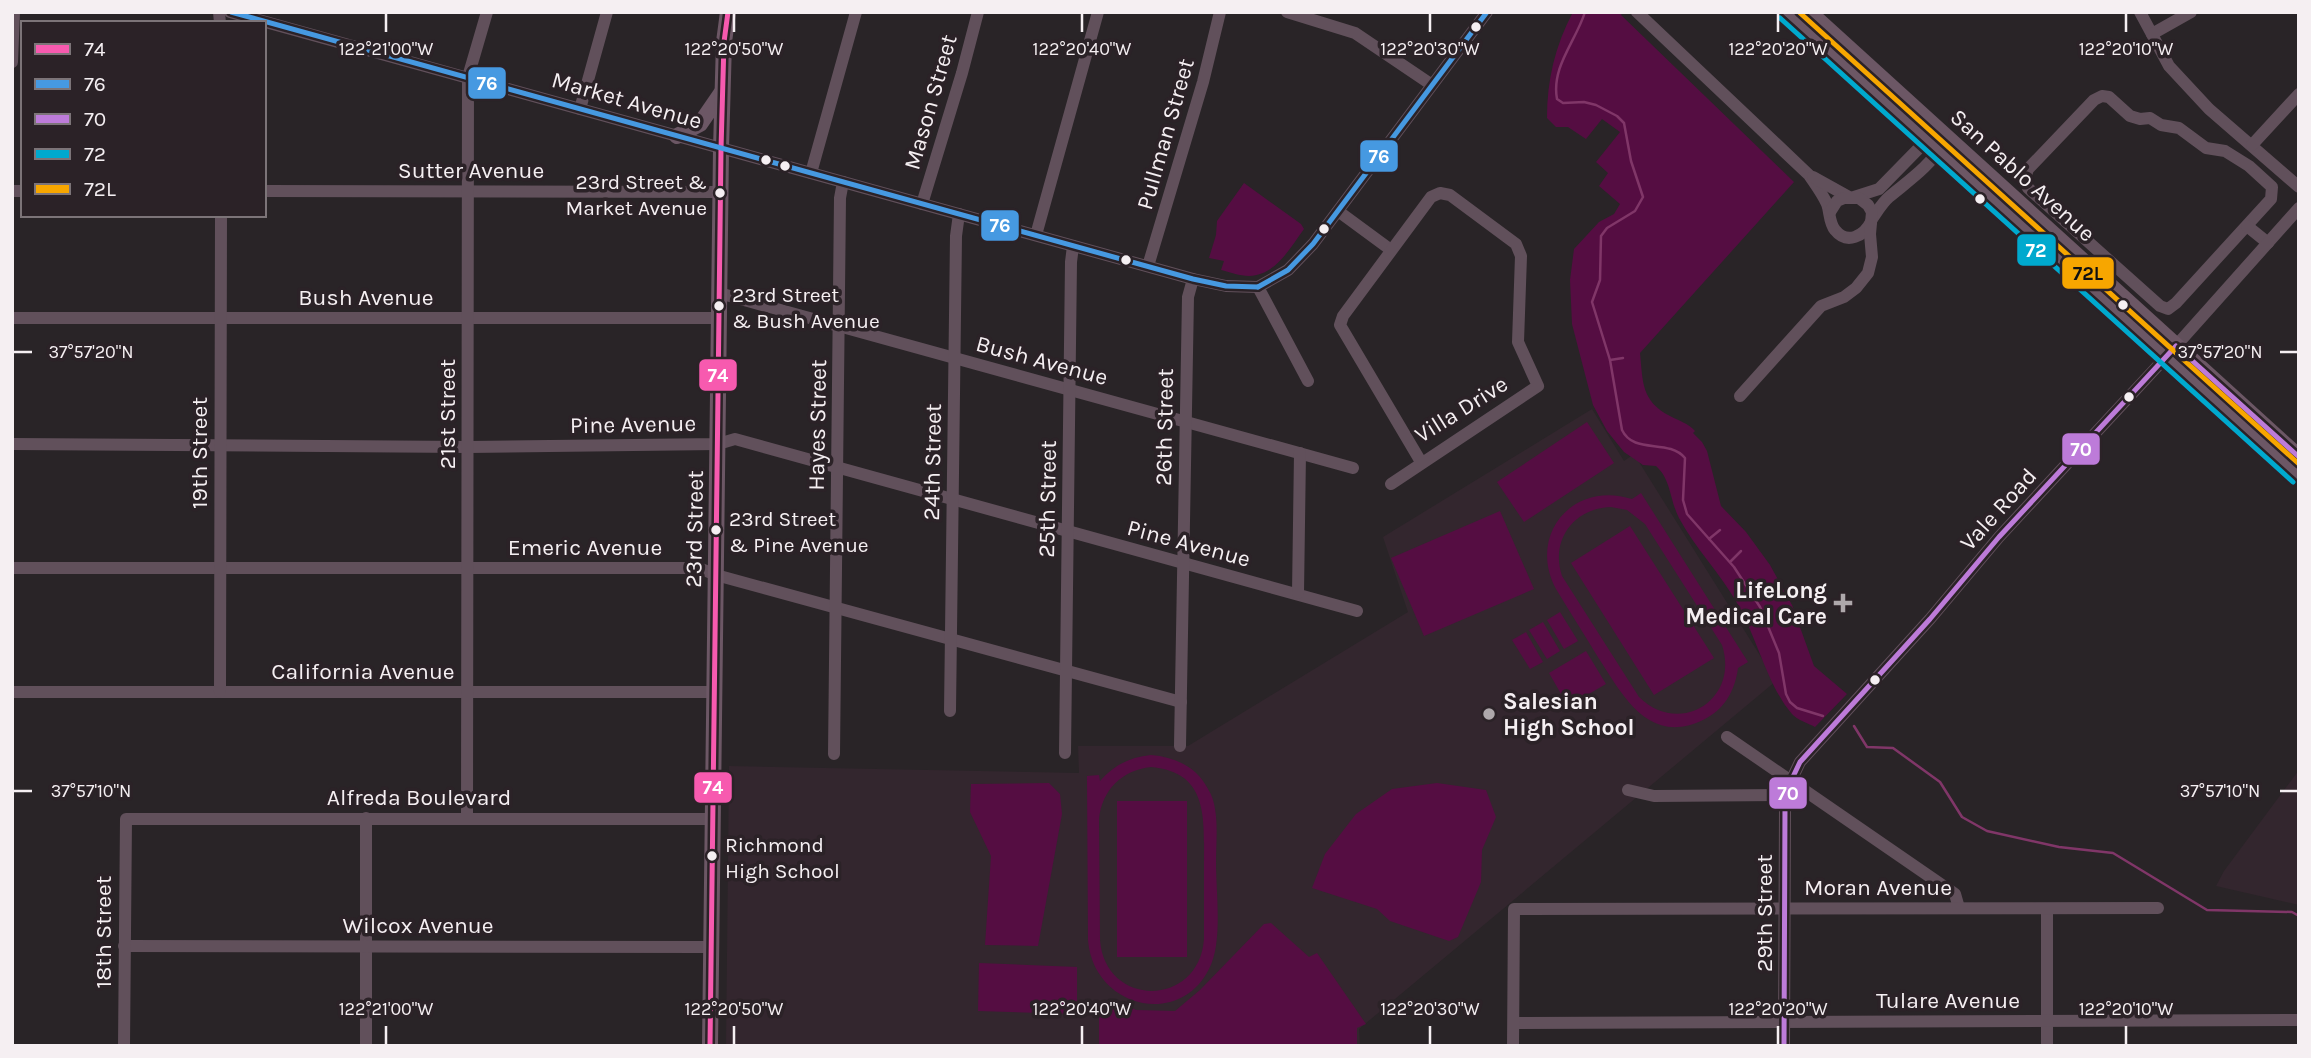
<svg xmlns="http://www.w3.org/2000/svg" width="2311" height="1058" viewBox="0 0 2311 1058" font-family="Karla,sans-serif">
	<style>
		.built { fill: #33262e }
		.green { fill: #550d42; fill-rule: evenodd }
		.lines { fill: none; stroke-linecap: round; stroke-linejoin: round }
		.stream { stroke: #803668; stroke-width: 2.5 }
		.minor { stroke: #61505b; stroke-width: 12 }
		.major { stroke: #6c5765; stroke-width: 16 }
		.bus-1-casing { stroke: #2b2227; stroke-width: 10 }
		.bus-2-casing { stroke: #2b2227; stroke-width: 10 }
		.bus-3-casing { stroke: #2b2227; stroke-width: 10 }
		.bus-4-casing { stroke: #2b2227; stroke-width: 10 }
		.bus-5-casing { stroke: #2b2227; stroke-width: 10 }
		.bus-1 { stroke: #f75aaf; stroke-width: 5 }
		.bus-2 { stroke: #4699e1; stroke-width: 5 }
		.bus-3 { stroke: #bd7bd9; stroke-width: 5 }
		.bus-4 { stroke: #00a9ce; stroke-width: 5 }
		.bus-5 { stroke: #f7a600; stroke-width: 5 }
		.ticks { fill: none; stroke: #f5eff2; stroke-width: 2.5 }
		.bus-dot { fill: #f5eff2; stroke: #2b2227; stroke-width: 2.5 }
		.poi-dot { fill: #aea8ab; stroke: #2b2227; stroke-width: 2.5 }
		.labels { text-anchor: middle; stroke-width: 7; stroke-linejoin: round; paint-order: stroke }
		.bus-label { font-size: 21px; fill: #f5eff2; stroke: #2b2227; text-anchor: start }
		.street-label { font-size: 23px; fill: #f5eff2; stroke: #2b2227 }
		.poi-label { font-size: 23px; font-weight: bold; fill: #f5eff2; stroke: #2b2227; text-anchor: end }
		.ticks-label { font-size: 18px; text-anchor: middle; fill: #f5eff2; stroke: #2b2227; stroke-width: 7; stroke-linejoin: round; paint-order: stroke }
		.line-badge { stroke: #2b2227; stroke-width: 2.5 }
		.badge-label { font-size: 19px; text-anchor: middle; font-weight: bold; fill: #fff }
		.pale-badge-label { font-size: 19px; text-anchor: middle; font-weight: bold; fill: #111 }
	</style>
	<rect width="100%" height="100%" fill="#292427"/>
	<g class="built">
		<polygon points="1592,409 1624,461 1634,454 1776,681 1359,1029 1360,1046 726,1046 729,766 1079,773 1078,746 1188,746 1408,612 1383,537"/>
		<polygon points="2299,770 2299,905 2216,886 2224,871"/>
	</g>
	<g class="green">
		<path d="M1573,12H1623L1621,15L1794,182L1640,353C1643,382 1641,401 1670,416C1679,421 1688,423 1695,431L1693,433L1702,442L1707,451L1721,506L1746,532L1770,565L1792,605L1814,666L1847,694L1815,727C1808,723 1797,720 1792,714C1768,687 1756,635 1737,603C1720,573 1695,548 1679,518C1670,501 1671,479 1656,466L1643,465L1624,452L1607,431L1593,405L1572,324L1570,280L1574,249L1599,222L1614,214L1620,204L1599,186L1608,173L1596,162L1620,132L1602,119L1586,139L1568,127H1556L1547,118C1547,80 1555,46 1573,12Z"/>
		<path d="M1244,183L1301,224L1304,229C1290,248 1276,275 1249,276C1240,276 1229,272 1221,270L1224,261L1209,258L1216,235L1217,221Z"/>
		<polygon points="1587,422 1614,463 1524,522 1497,482"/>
		<path d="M1641,493L1748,662L1738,668C1735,691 1724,710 1703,720C1647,747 1621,692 1596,654C1583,632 1569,611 1556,589C1527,535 1573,480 1632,499ZM1611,507L1627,510L1645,524L1722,645C1740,700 1679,737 1639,697L1562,576C1550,540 1574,508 1611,507Z"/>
		<polygon points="1500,511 1534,589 1424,636 1391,558"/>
		<polygon points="1630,526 1714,658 1654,695 1571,563"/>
		<polygon points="1560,612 1578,641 1564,649 1547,620"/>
		<polygon points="1543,622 1560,651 1547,659 1529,630"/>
		<polygon points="1526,632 1543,662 1530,669 1512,640"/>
		<polygon points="1586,651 1606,684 1568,706 1549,673"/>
		<path d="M1151,755C1175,757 1197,767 1208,789C1212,795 1214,802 1215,809C1218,826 1216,845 1216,863C1216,893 1223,942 1209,969C1179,1029 1093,1007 1088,940L1087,776L1099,775L1100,781C1114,765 1130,757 1151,755ZM1151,767C1209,772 1204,819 1204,863C1204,888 1204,914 1204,939C1199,1008 1105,1008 1100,940L1099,819C1102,790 1122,770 1151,767Z"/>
		<polygon points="1049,783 1060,794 1062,814 1038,946 985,945 991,856 970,812 971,784"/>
		<polygon points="1437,783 1486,790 1496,817 1482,850 1481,882 1458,937 1449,941 1390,921 1377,909 1312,888 1325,854 1356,814 1392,789"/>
		<rect x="1117" y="801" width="70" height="156"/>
		<polygon points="1271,923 1309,957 1317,953 1366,1024 1357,1028 1357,1046 1099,1046 1099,1009 1113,999 1136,1010 1175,1011 1200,990 1264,924"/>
		<polygon points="979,963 1077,967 1077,1014 978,1011"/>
	</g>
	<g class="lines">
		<g class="stream">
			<path d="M1585,12C1576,41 1551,67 1557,99L1563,103L1584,102L1596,105L1617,116L1624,123L1631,161L1643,197L1635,211L1607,228L1601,236L1600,280L1592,302L1610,360L1622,430C1634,455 1668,438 1685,458L1683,500L1687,514L1734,567L1760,607L1779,653L1786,694L1790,702L1797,708L1823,716"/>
			<polyline points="1610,360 1623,358"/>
			<polyline points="1709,539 1720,530"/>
			<polyline points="1731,561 1741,551"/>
			<polyline points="1854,726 1867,747 1893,748 1940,782 1962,817 1987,831 2059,847 2113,853 2207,910 2292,912 2299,916"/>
		</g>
		<g class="minor">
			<polyline points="219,12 220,23"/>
			<polyline points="230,12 1193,279 1226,286 1258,287"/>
			<polyline points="1287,12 1355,33 1432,85"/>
			<path d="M1637,12L1809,175C1815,184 1822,193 1827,204C1830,212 1829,223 1835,230C1847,245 1864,236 1871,222"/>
			<polyline points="2140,12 2169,66 2209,109 2299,187"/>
			<polyline points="2152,34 2191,12"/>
			<polyline points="12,62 14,12"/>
			<polygon points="2102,96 2109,97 2130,116 2140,119 2150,118 2161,125 2179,128 2206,148 2225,151 2249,166 2272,187 2271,199 2176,303 2168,309 2160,306 2028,188 2025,178 2028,169 2094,100"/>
			<polyline points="580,109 607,12"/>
			<polyline points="2252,145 2299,94"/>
			<polyline points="811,173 856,12"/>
			<polyline points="1813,177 1849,197"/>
			<polyline points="12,191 23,191"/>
			<polyline points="264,191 721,192"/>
			<polyline points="1854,197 1879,189 1927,140 1936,138"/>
			<polyline points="922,204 962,73 978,12"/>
			<polyline points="1338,211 1391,250"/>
			<path d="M1872,219C1877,212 1882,203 1889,197C1908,181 1931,166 1943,143"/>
			<polyline points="2247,226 2268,243"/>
			<polyline points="1036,235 1098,12"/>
			<polyline points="1148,266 1203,82 1220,12"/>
			<polyline points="1258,287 1288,270 1313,244 1487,12"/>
			<polyline points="1258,287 1308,381"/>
			<polyline points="719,293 1353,468"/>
			<polyline points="12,318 719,318"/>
			<polyline points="1740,396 1821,306 1844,297 1856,288 1868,273 1872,257 1870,234 1872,212 1868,205 1859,198 1844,198 1837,201 1830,212"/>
			<polyline points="12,444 468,447 718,444 735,439 1357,611"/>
			<polyline points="1391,484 1538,386 1518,342 1521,256 1516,244 1450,195 1440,193 1431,197 1343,316 1340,325 1421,462"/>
			<polyline points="12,568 699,568 716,575 1181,702"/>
			<polyline points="1298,593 1300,453"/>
			<polyline points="12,692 715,692"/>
			<polyline points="220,692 221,215"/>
			<polyline points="950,711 956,236 959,214"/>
			<polyline points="1727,737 1955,894 1959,908"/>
			<polyline points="1180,746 1188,297 1193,279"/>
			<polyline points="1065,753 1071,262 1073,246"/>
			<polyline points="834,754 840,198 843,182"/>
			<polyline points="1628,790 1654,796 1788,795"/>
			<polyline points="366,818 366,1046"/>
			<polyline points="467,818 468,77 487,12"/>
			<polyline points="2047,909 2047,1046"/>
			<polyline points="124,946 711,947"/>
			<polyline points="1514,1023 2299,1020"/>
			<polyline points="124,1046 126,819 713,819"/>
			<polyline points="1513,1046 1514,909 2158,908"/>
			<polyline points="1784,1046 1785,806 1791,781 1800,762 1930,619 1999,537 2166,357 2299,208"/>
		</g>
		<g class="major">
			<polyline points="1786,12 2299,476"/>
			<polyline points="1809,12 2299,457"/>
			<polyline points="677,136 700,124 722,92"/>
			<polyline points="710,1046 721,149 724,42 728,12"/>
		</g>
		<defs>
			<polyline id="bus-1" points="710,1046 721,149 724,42 728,12"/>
			<g id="bus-2">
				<polyline points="231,12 1193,279 1226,286 1258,287"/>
				<polyline points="1258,287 1288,270 1313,244 1487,12"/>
			</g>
			<polyline id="bus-3" points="1784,1046 1785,806 1791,781 1800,762 1930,619 1999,537 2176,346 2299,457"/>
			<polyline id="bus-4" points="1780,18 2293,482"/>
			<polyline id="bus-5" points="1799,12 2299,464"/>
		</defs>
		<use href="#bus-1" class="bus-1-casing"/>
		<use href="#bus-2" class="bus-2-casing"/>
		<use href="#bus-3" class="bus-3-casing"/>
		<use href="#bus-4" class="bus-4-casing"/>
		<use href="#bus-5" class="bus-5-casing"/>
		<use href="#bus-1" class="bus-1"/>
		<use href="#bus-2" class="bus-2"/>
		<use href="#bus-3" class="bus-3"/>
		<use href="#bus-4" class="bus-4"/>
		<use href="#bus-5" class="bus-5"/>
	</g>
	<path class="ticks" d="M386,14V32M734,14V32M1082,14V32M1430,14V32M1778,14V32M2126,14V32M14,352H32M2280,352H2297M14,791H32M2280,791H2297M386,1026V1044M734,1026V1044M1082,1026V1044M1430,1026V1044M1778,1026V1044M2126,1026V1044"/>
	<g class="bus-dot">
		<circle cx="1476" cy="27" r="6"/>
		<circle cx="766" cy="160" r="6"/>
		<circle cx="785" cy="166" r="6"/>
		<circle cx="720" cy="193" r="6"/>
		<circle cx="1980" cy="199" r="6"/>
		<circle cx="1324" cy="229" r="6"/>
		<circle cx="1126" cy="260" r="6"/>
		<circle cx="2123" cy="305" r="6"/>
		<circle cx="719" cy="306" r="6"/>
		<circle cx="2129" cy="397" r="6"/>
		<circle cx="716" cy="530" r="6"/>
		<circle cx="1875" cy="680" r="6"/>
		<circle cx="712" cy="856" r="6"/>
	</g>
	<g class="poi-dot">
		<path d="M1839.5 592.5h7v7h7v7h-7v7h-7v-7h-7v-7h7z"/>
		<circle cx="1489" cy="714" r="7"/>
	</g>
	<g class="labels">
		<g class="bus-label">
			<text x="707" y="189" text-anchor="end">23rd Street &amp;<tspan x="707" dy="26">Market Avenue</tspan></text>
			<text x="732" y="302">23rd Street<tspan x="732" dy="26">&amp; Bush Avenue</tspan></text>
			<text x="729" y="526">23rd Street<tspan x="729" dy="26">&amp; Pine Avenue</tspan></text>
			<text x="725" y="852">Richmond<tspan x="725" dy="26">High School</tspan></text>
		</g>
		<g class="street-label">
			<text transform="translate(627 100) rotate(16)" y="8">Market Avenue</text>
			<text transform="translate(930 102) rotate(-74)" y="8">Mason Street</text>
			<text transform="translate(1165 134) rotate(-74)" y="8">Pullman Street</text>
			<text x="471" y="178">Sutter Avenue</text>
			<text transform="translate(2023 175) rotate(42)" y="8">San Pablo Avenue</text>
			<text x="366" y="305">Bush Avenue</text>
			<text transform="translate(1042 360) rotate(15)" y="8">Bush Avenue</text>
			<text transform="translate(1461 409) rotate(-32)" y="8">Villa Drive</text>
			<text transform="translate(447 414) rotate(-90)" y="8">21st Street</text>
			<text transform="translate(633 424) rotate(-1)" y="8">Pine Avenue</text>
			<text transform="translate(817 425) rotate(-89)" y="8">Hayes Street</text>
			<text transform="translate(1164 427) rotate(-89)" y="8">26th Street</text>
			<text transform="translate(199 453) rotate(-90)" y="8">19th Street</text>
			<text transform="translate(932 462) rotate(-89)" y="8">24th Street</text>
			<text transform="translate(1047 499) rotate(-89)" y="8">25th Street</text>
			<text transform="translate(1998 509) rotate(-48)" y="8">Vale Road</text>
			<text transform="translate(694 529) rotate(-89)" y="8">23rd Street</text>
			<text transform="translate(1189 543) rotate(15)" y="8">Pine Avenue</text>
			<text x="585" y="555">Emeric Avenue</text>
			<text x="363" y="679">California Avenue</text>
			<text x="419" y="805">Alfreda Boulevard</text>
			<text x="1878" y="895">Moran Avenue</text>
			<text transform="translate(1764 913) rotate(-90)" y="8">29th Street</text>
			<text x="418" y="933">Wilcox Avenue</text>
			<text transform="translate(103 932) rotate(-90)" y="8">18th Street</text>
			<text x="1948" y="1008">Tulare Avenue</text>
		</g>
		<g class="poi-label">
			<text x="1827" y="598">LifeLong<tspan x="1827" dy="26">Medical Care</tspan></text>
			<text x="1503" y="709" text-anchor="start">Salesian<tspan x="1503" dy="26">High School</tspan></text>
		</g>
	</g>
	<g class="ticks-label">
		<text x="386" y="55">122°21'00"W</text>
		<text x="734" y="55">122°20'50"W</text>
		<text x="1082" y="55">122°20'40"W</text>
		<text x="1430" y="55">122°20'30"W</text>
		<text x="1778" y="55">122°20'20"W</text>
		<text x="2126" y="55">122°20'10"W</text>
		<text x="91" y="358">37°57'20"N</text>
		<text x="2220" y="358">37°57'20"N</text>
		<text x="91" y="797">37°57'10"N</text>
		<text x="2220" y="797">37°57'10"N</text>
		<text x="386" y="1015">122°21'00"W</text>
		<text x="734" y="1015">122°20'50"W</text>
		<text x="1082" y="1015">122°20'40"W</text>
		<text x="1430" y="1015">122°20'30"W</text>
		<text x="1778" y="1015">122°20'20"W</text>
		<text x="2126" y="1015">122°20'10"W</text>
	</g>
	<g class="line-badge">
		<rect x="467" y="66" width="40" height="34" rx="7" fill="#4699e1"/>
		<rect x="1359" y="139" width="40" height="34" rx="7" fill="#4699e1"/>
		<rect x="980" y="209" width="40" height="33" rx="7" fill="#4699e1"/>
		<rect x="2016" y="233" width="41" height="34" rx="7" fill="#00a9ce"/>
		<rect x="2061" y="256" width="54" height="34" rx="7" fill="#f7a600"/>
		<rect x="698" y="358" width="40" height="34" rx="7" fill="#f75aaf"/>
		<rect x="2061" y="432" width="40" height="34" rx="7" fill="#bd7bd9"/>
		<rect x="693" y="771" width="40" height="33" rx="7" fill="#f75aaf"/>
		<rect x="1768" y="776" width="40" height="34" rx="7" fill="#bd7bd9"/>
	</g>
	<g class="badge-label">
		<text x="487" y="90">76</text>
		<text x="1379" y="163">76</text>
		<text x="1000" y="232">76</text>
		<text x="2036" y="257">72</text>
		<text x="718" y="382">74</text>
		<text x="2081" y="456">70</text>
		<text x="713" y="794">74</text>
		<text x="1788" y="800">70</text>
	</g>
	<g class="pale-badge-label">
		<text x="2088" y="280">72L</text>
	</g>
	<rect width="2311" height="1058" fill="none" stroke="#f5eff2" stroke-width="28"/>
	<rect x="21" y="21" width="245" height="196" fill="#2b2227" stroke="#7c7478" stroke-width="2"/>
	<rect x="35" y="44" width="35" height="10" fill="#f75aaf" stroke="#7c7478" stroke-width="2"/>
	<text x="84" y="56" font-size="21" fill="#f5eff2">74</text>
	<rect x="35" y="79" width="35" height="10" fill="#4699e1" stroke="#7c7478" stroke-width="2"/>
	<text x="84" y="91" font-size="21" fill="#f5eff2">76</text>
	<rect x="35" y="114" width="35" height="10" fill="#bd7bd9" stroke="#7c7478" stroke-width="2"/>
	<text x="84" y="126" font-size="21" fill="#f5eff2">70</text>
	<rect x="35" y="149" width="35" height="10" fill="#00a9ce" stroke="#7c7478" stroke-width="2"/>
	<text x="84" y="161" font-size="21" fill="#f5eff2">72</text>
	<rect x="35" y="184" width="35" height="10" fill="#f7a600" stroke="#7c7478" stroke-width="2"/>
	<text x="84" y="196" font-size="21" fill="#f5eff2">72L</text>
</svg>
